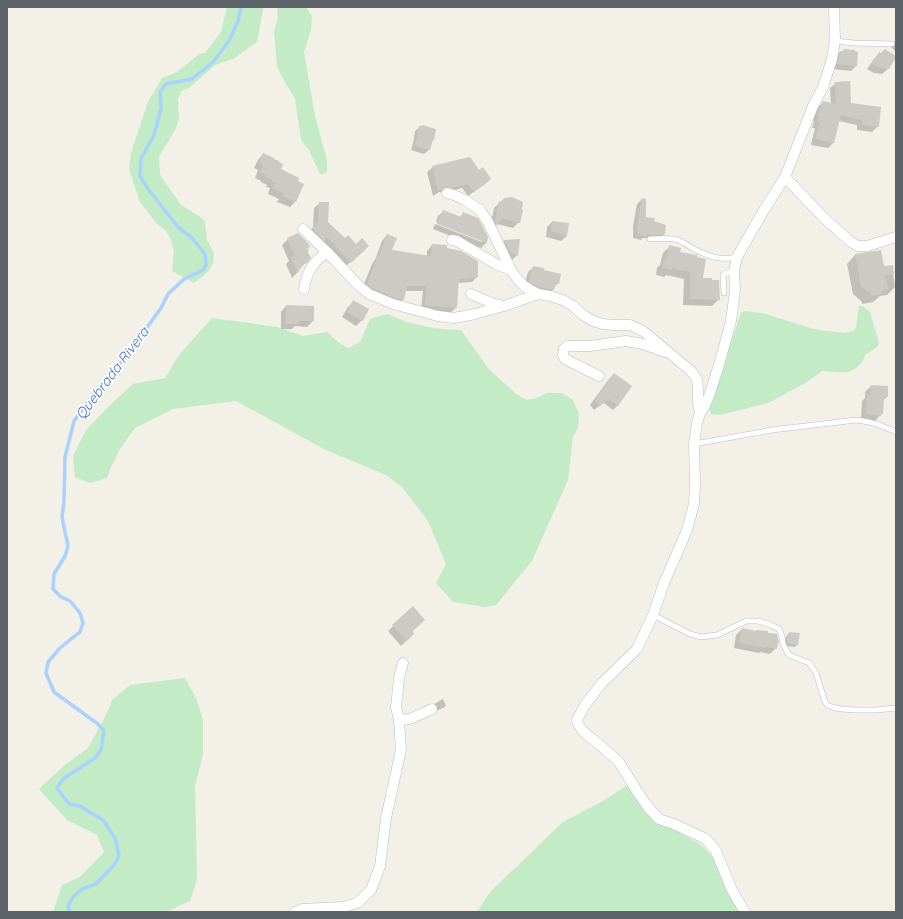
<svg xmlns="http://www.w3.org/2000/svg" width="903" height="919" viewBox="0 0 903 919" font-family="Quicksand,sans-serif">
	<style>
		.green { fill: #c2ebc6 }
		.shadow { fill: #0003 }
		.lines { fill: none; stroke-linecap: round; stroke-linejoin: round }
		.stream { stroke: #aad2ff; stroke-width: 3.5 }
		.building { fill: #cdcac4 }
		.lane-casing { stroke: #bbbec3; stroke-width: 6 }
		.street-casing { stroke: #bbbec3; stroke-width: 11 }
		.lane { stroke: #fff; stroke-width: 5 }
		.street { stroke: #fff; stroke-width: 10 }
		.labels { text-anchor: middle; stroke-width: 3.5; stroke-linejoin: round; paint-order: stroke }
		.water-label { font-size: 14px; font-style: italic; fill: #3e73c6; stroke: #fff }
	</style>
	<rect width="100%" height="100%" fill="#f2f0e7"/>
	<g class="green">
		<polygon points="227,7 264,7 263,9 257,42 233,59 215,65 189,88 181,91 178,100 179,119 176,128 159,157 160,174 162,178 181,205 202,218 205,222 207,240 214,253 213,263 209,271 194,283 172,271 174,251 171,240 166,231 157,224 140,202 129,169 131,153 148,102 162,78 177,72 199,54 205,53 221,32"/>
		<polygon points="277,7 306,7 312,16 311,30 304,52 315,116 327,160 327,171 324,174 320,174 309,150 301,140 295,99 281,75 277,66 274,31 278,18"/>
		<path d="M859,306H863L870,312L879,343L877,347L865,355C863,364 854,372 845,372C838,373 830,371 822,371L807,382L768,403L720,415L711,414L709,407L741,313L744,311L762,313L814,329L844,333L853,331L856,328Z"/>
		<path d="M387,314C394,316 400,320 407,322C425,327 443,330 461,330L488,368L516,394L527,400L537,398L547,393H562L573,400L579,414L578,428L573,437L568,480L532,561L496,605L485,607L453,602L436,583L446,564L428,521L402,487L386,475L326,450L236,401L173,409L135,428L120,449L110,469L107,478L90,483L75,477L73,456L86,430L109,406L133,384L165,378L179,355L212,318L277,327L303,336L327,332L338,342L348,348L360,342L370,319Z"/>
		<polygon points="185,678 196,698 203,720 203,754 195,786 197,879 190,901 166,912 53,912 62,885 80,877 104,852 97,835 67,820 39,789 65,765 88,748 107,713 112,700 130,685"/>
		<polygon points="629,784 660,824 677,831 701,845 711,855 719,869 732,900 741,912 477,912 490,892 563,822 603,801"/>
	</g>
	<g class="shadow">
		<polygon points="895,42 896,42 896,52 891,47"/>
		<polygon points="844,50 856,66 851,71 832,69 835,57 840,52 842,52"/>
		<polygon points="880,53 888,69 882,74 874,73 867,69 874,59"/>
		<polygon points="836,83 850,104 878,126 872,132 857,130 857,125 839,121 833,143 828,148 811,145 815,128 812,128 814,121 812,120 818,107 823,102 831,104 830,88"/>
		<polygon points="420,127 429,150 424,154 411,150 414,139 414,138 415,131"/>
		<polygon points="263,154 280,170 295,202 290,207 277,202 279,199 268,194 270,188 266,187 267,185 261,182 261,181 255,178 258,170 254,168 258,160"/>
		<polygon points="433,167 479,171 490,179 485,184 468,196 462,188 445,193 439,192 433,196 427,172"/>
		<polygon points="504,199 519,222 513,228 497,224 491,231 490,227 494,208"/>
		<polygon points="642,199 645,217 664,234 659,239 643,238 641,240 633,238 633,226 637,204"/>
		<polygon points="320,203 327,223 345,240 356,245 368,246 345,267 307,234 313,228 314,208"/>
		<polygon points="444,211 459,218 463,214 487,237 486,243 481,248 433,229 435,224 482,242 482,240 436,222 438,216"/>
		<polygon points="552,222 567,236 561,241 546,237 547,227"/>
		<polygon points="387,235 391,251 427,257 427,251 432,245 446,249 477,277 472,282 458,283 456,308 450,313 421,309 423,291 405,291 403,300 398,305 362,289 373,262 375,260 382,241"/>
		<polygon points="288,239 306,250 305,263 300,269 299,268 297,273 292,278 286,264 289,261 282,245"/>
		<polygon points="519,240 517,255 512,260 504,257 499,246 504,241"/>
		<polygon points="670,246 679,253 696,258 701,279 719,299 712,306 683,305 684,279 666,275 664,277 656,275 657,268 660,265 663,253"/>
		<polygon points="855,255 883,268 892,266 895,287 887,295 880,296 873,302 862,304 862,302 853,294 847,264"/>
		<polygon points="534,267 543,271 558,283 554,287 553,290 548,295 524,287 528,272"/>
		<polygon points="354,301 362,320 356,326 342,317 348,307"/>
		<polygon points="286,306 313,307 313,321 307,327 295,326 292,329 281,329 281,312"/>
		<polygon points="614,374 618,405 613,410 604,403 594,410 590,405 609,379"/>
		<polygon points="871,386 887,397 882,401 882,413 875,421 861,420 862,401 865,398 865,392"/>
		<polygon points="413,608 412,632 413,634 401,646 388,631"/>
		<polygon points="742,629 755,632 756,631 776,648 770,654 760,652 759,653 734,648 736,635"/>
		<polygon points="789,633 797,645 795,647 785,646 784,639"/>
		<polygon points="443,699 446,706 443,708 436,711 433,705 436,703"/>
	</g>
	<g class="lines">
		<polyline class="stream" points="70,912 68,906 73,897 82,889 96,884 114,865 119,856 115,838 103,820 80,806 69,804 57,788 63,779 95,758 101,750 104,731 98,724 54,692 46,673 48,662 60,648 80,632 83,623 80,613 70,601 61,597 53,589 54,574 65,556 68,546 62,517 64,501 65,457 74,421 84,407 105,379 125,358 161,308 168,294 184,279 203,270 206,265 205,254 192,238 178,227 148,189 140,176 141,159 154,135 161,108 160,92 166,84 192,79 213,62 229,41 238,21 241,7"/>
	</g>
	<g class="building">
		<polygon points="844,49 855,50 855,51 858,52 857,66 837,64 840,51 844,51"/>
		<polygon points="885,49 896,56 896,57 889,69 880,68 872,64 879,52 881,53"/>
		<polygon points="850,81 851,103 881,107 879,127 862,125 862,120 841,115 834,143 815,139 820,123 817,122 819,116 817,115 823,101 836,104 835,82"/>
		<polygon points="422,125 436,129 434,140 433,140 430,150 415,146 418,135 417,134 419,126 422,126"/>
		<polygon points="263,153 274,158 274,159 279,161 279,162 283,164 281,169 299,178 298,181 304,184 296,202 282,196 284,193 272,188 275,183 271,181 272,179 265,177 266,175 260,172 263,165 259,163"/>
		<polygon points="469,157 469,158 470,157 479,170 483,167 491,179 474,192 468,184 451,188 446,187 441,190 438,191 432,166"/>
		<polygon points="512,197 523,202 522,209 523,210 520,223 502,218 497,226 495,221 499,201 502,202 504,198"/>
		<polygon points="642,198 646,199 646,217 655,218 654,221 666,225 665,234 652,235 647,234 647,236 637,234 638,220"/>
		<polygon points="319,202 329,202 328,222 345,238 348,235 356,244 362,238 369,246 351,263 327,237 324,241 312,228 318,222"/>
		<polygon points="443,210 461,217 463,212 478,218 482,225 488,237 487,243 437,224"/>
		<polygon points="552,221 569,223 567,236 551,231"/>
		<polygon points="298,233 308,243 310,247 307,249 307,250 309,249 308,252 311,258 306,264 303,263 298,273 291,257 295,256 287,238"/>
		<polygon points="387,234 397,238 392,250 431,256 432,244 447,245 447,248 461,251 478,261 478,277 459,279 457,308 425,305 427,286 407,286 404,300 395,298 372,288 367,284 378,255 379,257"/>
		<polygon points="520,239 518,256 510,252 504,240"/>
		<polygon points="669,245 681,248 680,252 696,255 697,255 697,257 706,259 703,278 712,278 712,280 719,280 720,300 690,299 690,272 672,268 672,270 662,268 664,260 666,260"/>
		<polygon points="881,250 884,266 893,265 894,274 885,276 888,289 882,291 882,294 871,296 870,293 861,286 855,254"/>
		<polygon points="533,266 544,268 544,270 561,274 559,284 556,283 554,290 536,286 529,282"/>
		<polygon points="353,300 369,309 363,321 347,312"/>
		<polygon points="286,305 314,306 314,321 299,321 299,324 286,324"/>
		<polygon points="614,373 632,386 618,406 609,399 599,406 595,400"/>
		<polygon points="871,385 888,386 888,397 884,397 883,414 881,414 881,416 866,414 867,395 870,395"/>
		<polygon points="413,606 425,620 413,631 414,634 407,641 392,625"/>
		<polygon points="742,628 756,631 756,630 768,631 768,633 777,634 779,643 778,643 777,649 766,647 765,648 739,643"/>
		<polygon points="789,632 800,633 798,645 788,644 786,636 789,636"/>
	</g>
	<g class="lines">
		<defs>
			<g id="lane">
				<polyline points="835,41 854,43 892,44"/>
				<path d="M650,239C660,239 669,237 678,240C683,242 688,245 692,248C707,256 720,261 737,257"/>
				<polyline points="724,293 723,276 724,274 734,271"/>
				<path d="M694,444L772,430L856,420C873,422 881,425 896,432"/>
				<polyline points="653,615 690,634 701,637 717,635 746,621 758,621 771,625 779,629 782,636 783,644 789,655 809,663 816,673 824,699 827,705 832,707 841,709 856,710 876,710 896,708"/>
			</g>
			<g id="street">
				<polyline points="785,177 824,218 851,242 858,246 867,246 896,237"/>
				<path d="M447,193L454,195L465,200L480,210L488,222L511,270C520,284 524,287 538,294"/>
				<polyline points="303,229 328,253 358,285 369,294 393,304 438,316 454,318 475,314 504,306 538,294 550,296 563,300 573,306 583,315 593,321 603,324 615,325 630,325 643,331 691,371 697,379 698,389 698,402 700,413"/>
				<polyline points="452,240 457,241 496,264 511,270"/>
				<path d="M304,289C306,274 314,259 328,253"/>
				<polyline points="471,294 494,304 504,306"/>
				<polyline points="599,376 565,359 563,355 564,349 567,346 590,346 626,341 643,344 665,352"/>
				<polyline points="399,720 410,719 432,709"/>
				<polyline points="295,912 302,909 343,907 357,903 371,890 380,866 386,818 401,750 399,720 396,707 399,678 403,663"/>
				<polyline points="745,912 732,890 716,851 706,839 674,824 659,819 648,807 637,791 619,762 600,745 587,735 582,730 578,724 577,720 585,705 602,683 637,649 653,615 664,583 687,530 694,504 695,483 694,444 697,423 700,413 705,405 709,396 719,365 731,321 735,290 734,271 737,257 764,210 785,177 813,106 823,87 832,59 835,41 834,7"/>
			</g>
		</defs>
		<use href="#lane" class="lane-casing"/>
		<use href="#street" class="street-casing"/>
		<use href="#lane" class="lane"/>
		<use href="#street" class="street"/>
	</g>
	<g class="labels">
		<g class="water-label">
			<text transform="translate(112 373) rotate(-53)" y="5">Quebrada Rivera</text>
		</g>
	</g>
	<rect width="903" height="919" fill="none" stroke="#5e6269" stroke-width="16"/>
</svg>
